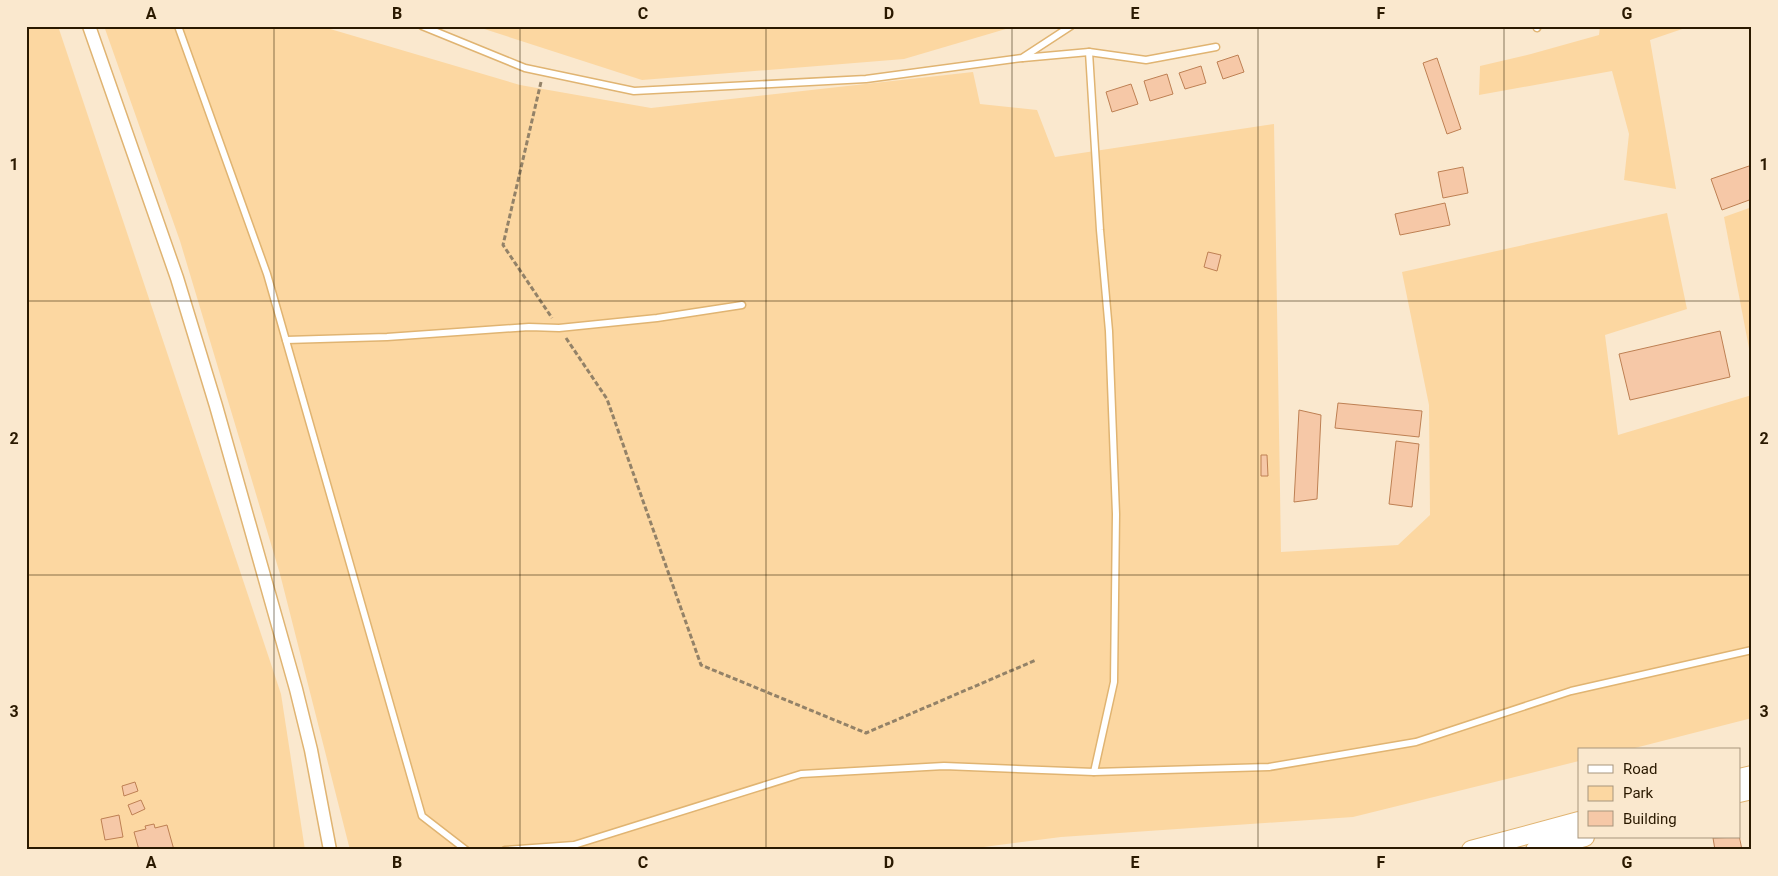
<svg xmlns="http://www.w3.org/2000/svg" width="1778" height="876" viewBox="0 0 1778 876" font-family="Roboto,sans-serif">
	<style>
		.green { fill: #fcd7a1 }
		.building { fill: #f6c8a7; stroke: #be8053 }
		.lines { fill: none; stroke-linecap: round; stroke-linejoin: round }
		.service-casing { stroke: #e0b472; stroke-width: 9 }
		.minor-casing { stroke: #e0b472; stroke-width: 15 }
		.secondary-casing { stroke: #e0b472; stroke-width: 20 }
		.path { stroke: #938268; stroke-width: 3; stroke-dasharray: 5 2.5; stroke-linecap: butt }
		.service { stroke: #fff; stroke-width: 6 }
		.minor { stroke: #fff; stroke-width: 12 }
		.secondary { stroke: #fff; stroke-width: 18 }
		.grid { fill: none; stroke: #2a1900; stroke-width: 1; stroke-opacity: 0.55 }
		.neatline { fill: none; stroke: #2a1900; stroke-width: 2 }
		.grid-label { font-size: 16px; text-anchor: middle; font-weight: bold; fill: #2a1900 }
	</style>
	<rect width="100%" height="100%" fill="#fae8ce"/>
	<g class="green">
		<polygon points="26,26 58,26 281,694 305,850 26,850"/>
		<polygon points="104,26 320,26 520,85 651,108 973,72 980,104 1037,110 1055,157 1274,124 1281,552 1398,545 1430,515 1429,405 1402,272 1667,213 1687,309 1605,335 1618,435 1752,395 1752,718 1627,750 1579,750 1579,761 1353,817 1061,837 961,850 350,850 280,574 180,241"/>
		<polygon points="475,26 1016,26 904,59 642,80"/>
		<polygon points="1600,26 1691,26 1650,40 1676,189 1624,180 1629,134 1612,71 1479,95 1480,66 1531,54 1599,35"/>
		<polygon points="1752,207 1752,364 1724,217"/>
	</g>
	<g class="building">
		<polygon points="1238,55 1244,72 1223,79 1217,62"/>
		<polygon points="1437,58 1461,129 1447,134 1423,63"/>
		<polygon points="1201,66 1206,83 1185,89 1179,73"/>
		<polygon points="1167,74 1173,94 1150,101 1144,81"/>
		<polygon points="1131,84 1138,104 1112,112 1106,92"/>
		<polygon points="1752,165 1752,199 1722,210 1711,179"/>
		<polygon points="1463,167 1468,193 1443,198 1438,172"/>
		<polygon points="1445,203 1450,225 1400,235 1395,214"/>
		<polygon points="1208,252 1221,255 1217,271 1204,267"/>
		<polygon points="1720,331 1730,377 1630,400 1619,354"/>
		<polygon points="1338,403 1422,411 1419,437 1335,428"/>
		<polygon points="1299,410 1321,415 1317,499 1294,502"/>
		<polygon points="1396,441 1419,444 1412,507 1389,504"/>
		<polygon points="1261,455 1267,455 1268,476 1261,476"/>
		<polygon points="135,782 138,791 124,796 122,786"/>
		<polygon points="141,800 145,809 132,815 128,805"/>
		<polygon points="119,815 123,837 105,840 101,819"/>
		<polygon points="154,824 155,828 167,825 174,850 139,850 134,832 146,829 145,826"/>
		<polygon points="1739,835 1742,850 1715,850 1713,838 1739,837"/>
	</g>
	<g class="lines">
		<defs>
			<g id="service">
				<polyline points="178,26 267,274 422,816 466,850"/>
				<polyline points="422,26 525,68 634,91 866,79 1022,58 1071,26"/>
				<polyline points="1537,28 1538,26"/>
				<polyline points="1089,52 1100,230 1109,331 1116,514 1114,682 1094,772"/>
				<polyline points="1023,58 1089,52 1146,60 1216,47"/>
				<polyline points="286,340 387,337 529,327 559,328 657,318 742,305"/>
				<polyline points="505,850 574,845 801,774 944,766 1094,772 1269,767 1416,742 1571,691 1752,650"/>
			</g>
			<polyline id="minor" points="89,26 177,278 216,406 296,689 311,750 330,850"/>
			<g id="secondary">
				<polyline points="1739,778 1752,775"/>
				<polyline points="1739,793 1752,790"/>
				<polyline points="1471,850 1579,821"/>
				<polyline points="1535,850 1585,837"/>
			</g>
		</defs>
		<use href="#service" class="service-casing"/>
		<use href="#minor" class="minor-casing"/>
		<use href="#secondary" class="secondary-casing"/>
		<g class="path">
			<polyline points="541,82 503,245 552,318"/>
			<polyline points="566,338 607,399 701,665 866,733 1036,660"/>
		</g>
		<use href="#service" class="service"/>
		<use href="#minor" class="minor"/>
		<use href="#secondary" class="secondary"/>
	</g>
	<path class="grid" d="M274,26V850M520,26V850M766,26V850M1012,26V850M1258,26V850M1504,26V850M26,301H1752M26,575H1752"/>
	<rect width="1778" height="876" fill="none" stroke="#fae8ce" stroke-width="55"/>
	<rect x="1578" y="748" width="162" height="90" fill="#fae8ce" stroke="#a7957c"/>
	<rect x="1588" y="765" width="25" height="8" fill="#ffffff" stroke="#a7957c"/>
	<text x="1623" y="774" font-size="15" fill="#2a1900">Road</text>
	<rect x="1588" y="786" width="25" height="15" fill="#fcd7a1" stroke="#a7957c"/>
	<text x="1623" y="798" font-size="15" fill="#2a1900">Park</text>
	<rect x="1588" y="811" width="25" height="15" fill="#f6c8a7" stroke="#a7957c"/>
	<text x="1623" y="824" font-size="15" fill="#2a1900">Building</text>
	<rect x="28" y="28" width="1722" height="820" class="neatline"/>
	<g class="grid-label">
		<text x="151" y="19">A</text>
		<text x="397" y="19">B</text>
		<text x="643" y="19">C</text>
		<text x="889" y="19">D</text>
		<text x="1135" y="19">E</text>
		<text x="1381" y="19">F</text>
		<text x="1627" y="19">G</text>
		<text x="14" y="170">1</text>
		<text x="1764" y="170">1</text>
		<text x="14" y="444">2</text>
		<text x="1764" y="444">2</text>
		<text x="14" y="717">3</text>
		<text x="1764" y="717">3</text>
		<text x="151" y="868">A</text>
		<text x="397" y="868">B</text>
		<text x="643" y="868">C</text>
		<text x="889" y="868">D</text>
		<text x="1135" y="868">E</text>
		<text x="1381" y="868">F</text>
		<text x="1627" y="868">G</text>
	</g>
</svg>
